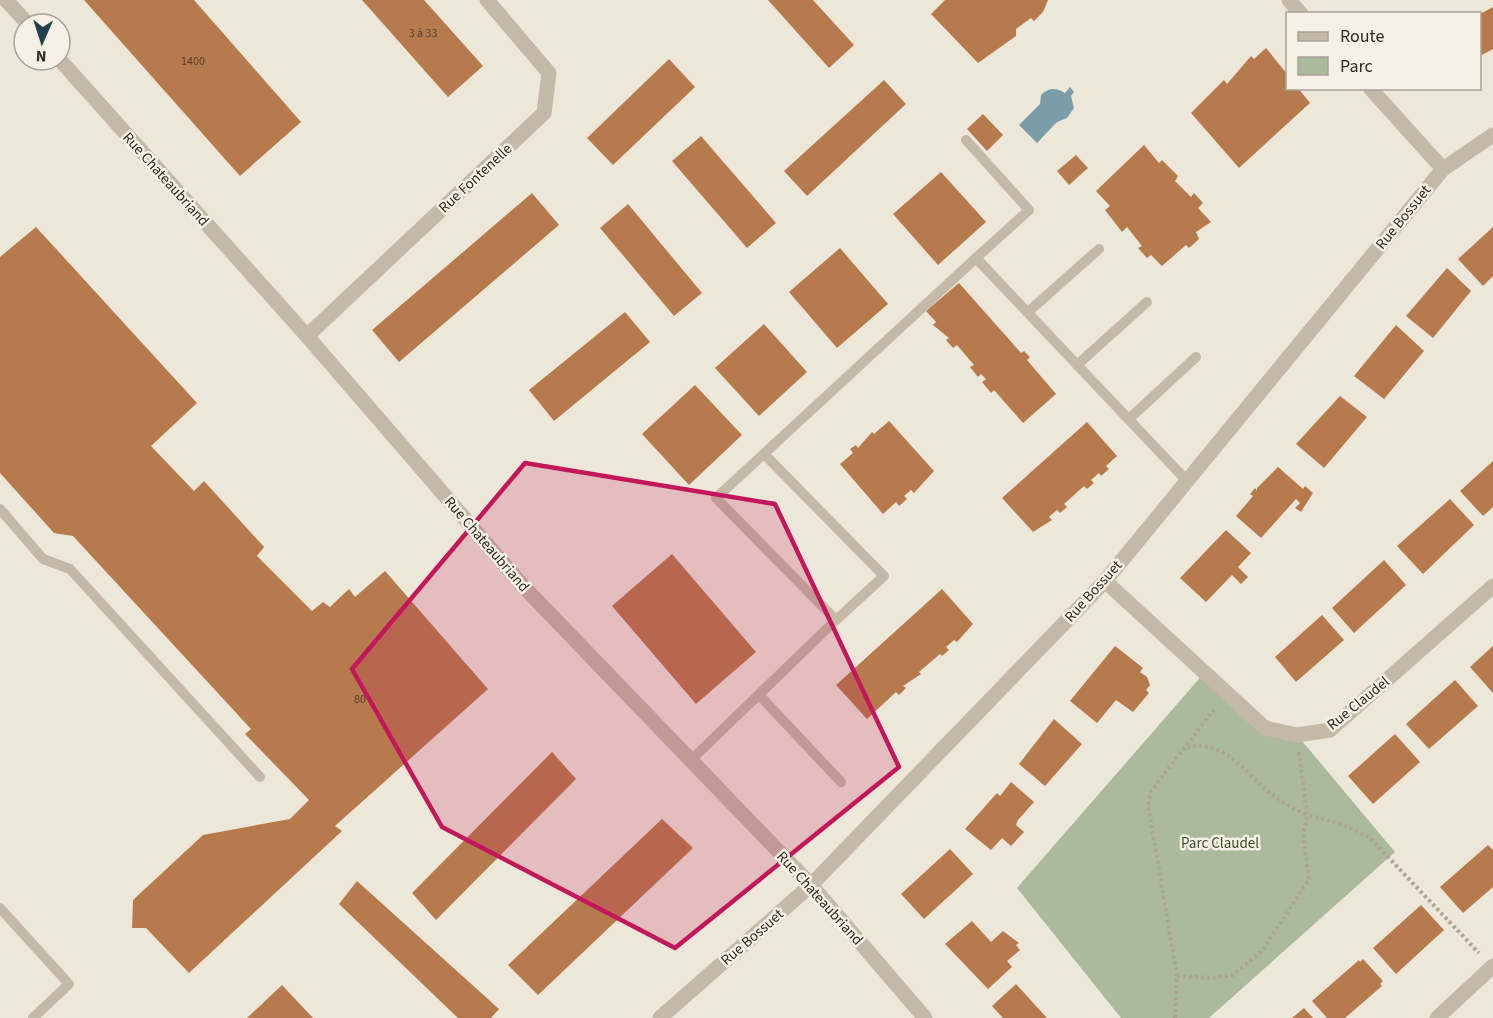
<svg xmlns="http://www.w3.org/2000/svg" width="1493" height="1018" viewBox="0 0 1493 1018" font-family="'Source Sans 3',sans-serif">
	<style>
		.green { fill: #aaba9b }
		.water { fill: #7b9da7 }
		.building { fill: #b77a4d }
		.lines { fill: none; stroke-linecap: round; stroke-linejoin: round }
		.path { stroke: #afa391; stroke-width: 4; stroke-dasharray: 3 3; stroke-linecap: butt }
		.lane { stroke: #c3b9a6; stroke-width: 10 }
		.street { stroke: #c3b9a6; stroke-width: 15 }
		.marked { fill: #c2185b; fill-opacity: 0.2; stroke: #c2185b; stroke-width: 4.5; stroke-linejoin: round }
		.labels { text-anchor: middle; stroke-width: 5; stroke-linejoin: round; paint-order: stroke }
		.number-label { font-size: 12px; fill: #523f30 }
		.street-label { font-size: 15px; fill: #312b26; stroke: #f6f1e4 }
		.park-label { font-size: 15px; fill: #3b4c2d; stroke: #f6f1e4 }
	</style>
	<rect width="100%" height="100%" fill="#ede7d9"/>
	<polygon class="green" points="1205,672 1265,728 1297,735 1395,852 1209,1018 1121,1018 1017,888"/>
	<path class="water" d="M1070,87L1074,92L1071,96L1074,108L1067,118L1057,122L1037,143L1019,125L1040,104L1041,95C1049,87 1056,88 1065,93Z"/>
	<g class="building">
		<polygon points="84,0 194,0 301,122 240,176"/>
		<polygon points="362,0 424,0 483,66 448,97"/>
		<polygon points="768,0 813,0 854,45 829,68"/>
		<polygon points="945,0 1048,0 1043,12 1034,21 1031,18 1016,29 1016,36 978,63 931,14"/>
		<polygon points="1493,7 1493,49 1480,56 1480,14"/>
		<polygon points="1266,48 1288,75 1288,88 1298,88 1310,103 1239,168 1191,113 1224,80 1227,84 1251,56 1254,59"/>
		<polygon points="669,59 695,87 613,165 587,138"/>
		<polygon points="884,80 906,104 807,196 784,171"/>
		<polygon points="983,114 1003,135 987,151 967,129"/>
		<polygon points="701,136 776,223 747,248 672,161"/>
		<polygon points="1144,145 1159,163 1162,160 1178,176 1175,181 1191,197 1194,193 1203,203 1198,208 1211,222 1196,232 1199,239 1189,248 1186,245 1162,266 1151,255 1147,258 1138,248 1142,246 1127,227 1122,232 1105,210 1110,206 1096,191"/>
		<polygon points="1076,155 1088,168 1069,185 1057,171"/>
		<polygon points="941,172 986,222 938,265 893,214"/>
		<polygon points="532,193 559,225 399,362 372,330"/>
		<polygon points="628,204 702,293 674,316 600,228"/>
		<polygon points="36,227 197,403 151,446 194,491 204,481 264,547 257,556 312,611 323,602 330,607 349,589 355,597 385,571 488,689 335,826 342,831 189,973 146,928 132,928 133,900 203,835 290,819 309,800 245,734 251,729 73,536 54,533 0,473 0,257"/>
		<polygon points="1493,227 1493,276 1483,286 1458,259"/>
		<polygon points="840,248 888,304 837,348 789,292"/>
		<polygon points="1447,268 1471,291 1433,338 1406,316"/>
		<polygon points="959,283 1021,353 1024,351 1030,357 1027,360 1056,394 1023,423 994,390 991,393 982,382 986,379 981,374 978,377 970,367 974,365 957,345 953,348 946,340 949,338 933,325 936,322 926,311"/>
		<polygon points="625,312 650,342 554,421 529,390"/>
		<polygon points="764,324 807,372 759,416 715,368"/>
		<polygon points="1396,325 1424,351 1384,399 1354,376"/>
		<polygon points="695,385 742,435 689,485 642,434"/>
		<polygon points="1340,396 1367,417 1324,468 1296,444"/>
		<polygon points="889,421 934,471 914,493 911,490 904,496 907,499 899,506 896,502 883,514 840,464 853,453 850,449 856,445 858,448 872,432 874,434"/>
		<polygon points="1087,422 1117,456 1106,466 1109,469 1101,476 1099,473 1091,480 1094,483 1087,489 1084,486 1064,504 1067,507 1060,513 1057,510 1049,517 1052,520 1033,532 1002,498"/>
		<polygon points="1493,461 1493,507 1483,516 1460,491"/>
		<polygon points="1278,467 1303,489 1305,486 1313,493 1301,512 1295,508 1300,503 1296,499 1261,538 1236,516 1253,496 1250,494 1255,488 1257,491 1257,488"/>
		<polygon points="1450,499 1474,525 1423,574 1397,546"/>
		<polygon points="1226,530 1251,553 1238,567 1248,577 1241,584 1232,575 1206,602 1180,578"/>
		<polygon points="672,554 756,652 696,704 612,606"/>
		<polygon points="1384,560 1406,585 1354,633 1332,608"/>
		<polygon points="942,589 973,624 957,642 954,640 946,647 949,650 942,656 940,654 919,672 921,674 903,686 906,688 899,695 896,692 867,719 836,685"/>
		<polygon points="1322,615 1344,640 1296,682 1275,657"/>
		<polygon points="1115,646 1143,668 1140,672 1147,677 1150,685 1146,690 1149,693 1133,712 1116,700 1097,723 1070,701"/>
		<polygon points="1493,646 1493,693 1470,667"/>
		<polygon points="1455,680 1478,706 1429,749 1406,724"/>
		<polygon points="1054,719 1082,744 1045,786 1019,764"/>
		<polygon points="1395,734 1420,762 1373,804 1348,776"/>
		<polygon points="552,752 576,779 436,920 412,893"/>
		<polygon points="1011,782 1034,802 1018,820 1016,825 1024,832 1011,846 1002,838 991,850 965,829 997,793 1000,796"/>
		<polygon points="662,819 693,848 538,995 508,965"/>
		<polygon points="1488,845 1493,850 1493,887 1463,913 1440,887"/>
		<polygon points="950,849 973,874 924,919 901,894"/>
		<polygon points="357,881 499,1009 491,1018 458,1018 339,904"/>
		<polygon points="1421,905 1444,930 1396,974 1373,948"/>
		<polygon points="972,921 991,942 1003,931 1019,943 1016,945 1020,950 1007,961 1012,967 988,989 945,944"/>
		<polygon points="1363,959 1383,981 1380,984 1382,986 1345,1018 1327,1018 1312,1001 1359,960 1360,962"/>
		<polygon points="1016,984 1047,1018 1003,1018 992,1006"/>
		<polygon points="282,985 313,1018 247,1018"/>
		<polygon points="1304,1008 1313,1018 1292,1018"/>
	</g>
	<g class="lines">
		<g class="path">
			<polyline points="1299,752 1307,815 1344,825 1369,837 1479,953"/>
			<path d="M1177,976L1212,978L1233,975L1262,951L1309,879L1303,835L1307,815C1291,807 1276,799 1263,787C1241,767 1217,736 1184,749"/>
			<polyline points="1175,1018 1177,976 1148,805 1151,791 1216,707"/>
		</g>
		<g class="lane">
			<polyline points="966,140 1029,210 976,258"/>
			<polyline points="1028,312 1099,249"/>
			<polyline points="1077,365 1147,302"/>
			<polyline points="1129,419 1196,357"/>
			<polyline points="764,454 884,576 836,620"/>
			<polyline points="0,509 43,559 70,569 260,777"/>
			<polyline points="759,695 841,782"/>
			<polyline points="691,760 836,620 716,498 976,258 1187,481"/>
			<polyline points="0,908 69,984 33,1018"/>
		</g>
		<g class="street">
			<polyline points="6,0 28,24"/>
			<polyline points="1289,0 1301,14"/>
			<polyline points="60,60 307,336 522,585 811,885 925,1018"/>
			<polyline points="1370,88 1443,169"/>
			<polyline points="307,336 544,113 549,73 487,0"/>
			<polyline points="1105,581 1265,728 1297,735 1330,730 1493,586"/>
			<polyline points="660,1018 811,885 1105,581 1443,169 1493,135"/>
			<polyline points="1437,1018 1493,966"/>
		</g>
	</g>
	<path class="marked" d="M525,463L775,504L899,767L675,948L442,827L352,669Z"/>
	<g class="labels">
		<g class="number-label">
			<text x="423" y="37">3 à 33</text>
			<text x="193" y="65">1400</text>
			<text x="360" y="703">80</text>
		</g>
		<g class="street-label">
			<text transform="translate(475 178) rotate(-43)" y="5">Rue Fontenelle</text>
			<text transform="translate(166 179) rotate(48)" y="5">Rue Chateaubriand</text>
			<text transform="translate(1403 217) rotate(-51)" y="5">Rue Bossuet</text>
			<text transform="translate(487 544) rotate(49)" y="5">Rue Chateaubriand</text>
			<text transform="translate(1093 591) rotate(-48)" y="5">Rue Bossuet</text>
			<text transform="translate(1358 703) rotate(-39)" y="5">Rue Claudel</text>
			<text transform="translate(820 898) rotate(48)" y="5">Rue Chateaubriand</text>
			<text transform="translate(752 937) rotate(-41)" y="5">Rue Bossuet</text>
		</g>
		<g class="park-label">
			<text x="1220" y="848">Parc Claudel</text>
		</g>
	</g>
	<rect x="1286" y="12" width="195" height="78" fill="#f6f1e4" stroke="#a7a298" stroke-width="1.5"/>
	<rect x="1298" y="32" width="30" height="9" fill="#c3b9a6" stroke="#a7a298" stroke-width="1.5"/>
	<text x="1340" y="42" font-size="18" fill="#312b26">Route</text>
	<rect x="1298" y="57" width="30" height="18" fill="#aaba9b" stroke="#a7a298" stroke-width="1.5"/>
	<text x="1340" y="72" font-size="18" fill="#312b26">Parc</text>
	<g transform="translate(42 42) rotate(183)"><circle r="28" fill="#f6f1e4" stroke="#a7a298" stroke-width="1.5"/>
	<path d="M0-4.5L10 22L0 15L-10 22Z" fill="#21424d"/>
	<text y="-9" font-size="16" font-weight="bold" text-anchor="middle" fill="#312b26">N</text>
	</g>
</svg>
